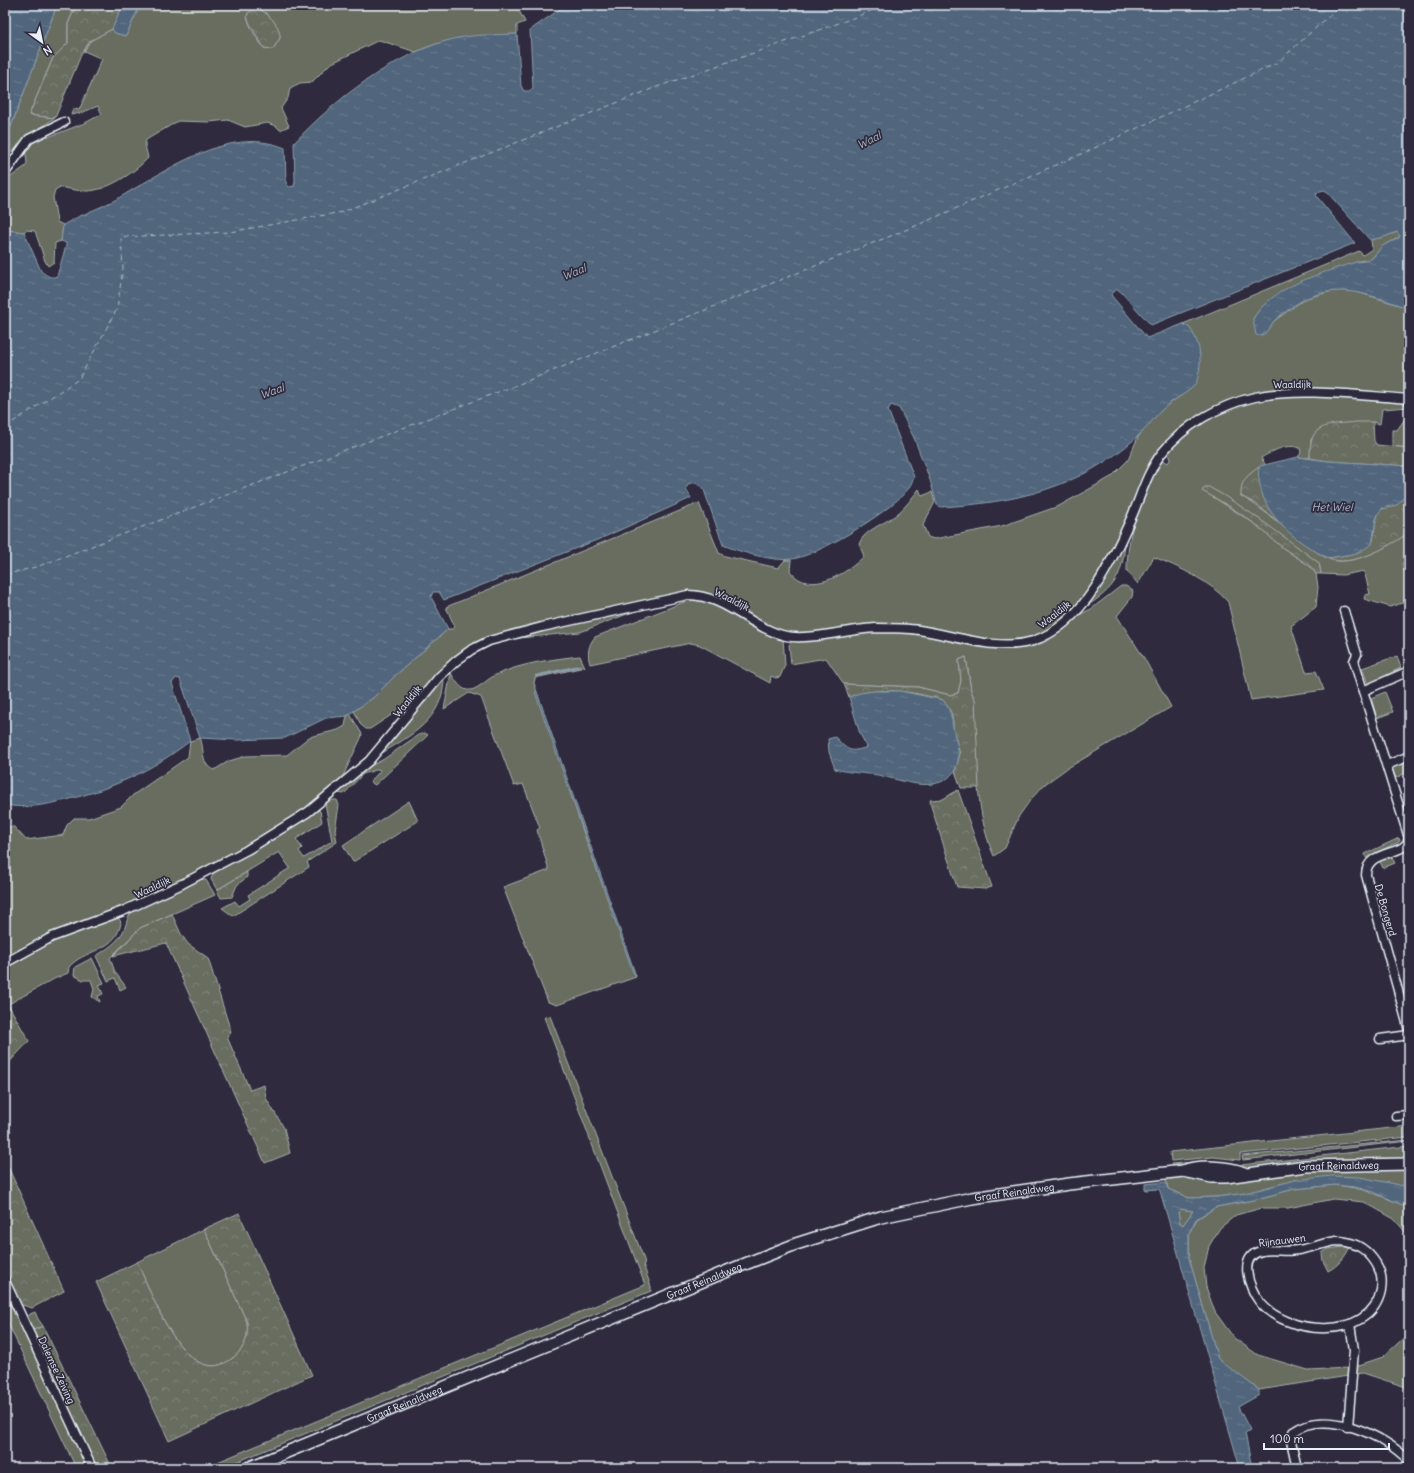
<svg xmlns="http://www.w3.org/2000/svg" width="1414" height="1473" viewBox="0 0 1414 1473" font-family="Delius,sans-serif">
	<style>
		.green { fill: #676d60; stroke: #a8afac; fill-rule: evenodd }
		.forest { fill: url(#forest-crowns); stroke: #a8afac }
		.water { fill: url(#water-ripples); stroke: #8d9eae; fill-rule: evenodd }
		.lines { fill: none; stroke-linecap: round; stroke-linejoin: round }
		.stream { stroke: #8d9eae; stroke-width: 2.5 }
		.ferry { stroke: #acb9c6; stroke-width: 1; stroke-dasharray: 5 4; stroke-linecap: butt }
		.minor-casing { stroke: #e8f1f8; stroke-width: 11 }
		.secondary-casing { stroke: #e8f1f8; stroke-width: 14 }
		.minor { stroke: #2f2a3d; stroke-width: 8 }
		.secondary { stroke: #2f2a3d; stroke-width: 11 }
		.labels { text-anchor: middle; stroke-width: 3.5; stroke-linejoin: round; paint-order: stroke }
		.street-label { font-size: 10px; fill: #e8f1f8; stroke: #2f2a3d }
		.water-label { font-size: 11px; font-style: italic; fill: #acb9c6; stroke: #2f2a3d }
	</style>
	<defs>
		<pattern id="forest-crowns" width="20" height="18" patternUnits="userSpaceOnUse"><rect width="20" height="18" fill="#676d60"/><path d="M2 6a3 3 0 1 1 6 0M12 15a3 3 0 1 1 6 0" fill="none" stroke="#7d8278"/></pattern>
		<pattern id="water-ripples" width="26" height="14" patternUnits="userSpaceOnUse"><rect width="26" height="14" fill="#51667c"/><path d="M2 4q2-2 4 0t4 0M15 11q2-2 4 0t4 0" fill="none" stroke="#6a7c8f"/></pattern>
	</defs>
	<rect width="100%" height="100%" fill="#2f2a3d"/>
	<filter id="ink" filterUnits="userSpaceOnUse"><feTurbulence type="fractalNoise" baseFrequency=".025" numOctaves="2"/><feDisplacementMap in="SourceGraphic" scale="8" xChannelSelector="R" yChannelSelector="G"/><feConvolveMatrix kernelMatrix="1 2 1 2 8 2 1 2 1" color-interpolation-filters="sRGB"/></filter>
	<g filter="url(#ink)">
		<g class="green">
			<polygon points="57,5 76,5 68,24 68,43 53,58 29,115 55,118 30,135 12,152 5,153 5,142"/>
			<path d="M140,5H516L525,22L517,25V34C482,36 449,36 416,52L379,40L330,64L312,82L300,83L290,88L288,98L281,108L289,126L280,130L276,126L267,123L245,127L228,120L209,122L178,121L146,140L145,145L148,158C134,173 108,190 88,191C79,191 69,189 60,187L55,190L53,197L57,222L63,225L61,241L55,243L54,262L48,266L45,261L35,231L26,230L24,232L5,230V181L26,166L27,162L25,149L30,142L45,133L48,137L85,123L102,114L98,106L81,113L71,115L73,109L79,110L102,59L84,51L90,41L112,29L115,33L126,36ZM248,13H266C274,21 278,27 280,38L273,49L264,48C258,40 246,24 248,13Z"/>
			<path d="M1398,232L1400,237L1383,246L1371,259L1359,261C1327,274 1271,287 1253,319L1264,334L1274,321L1296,305L1307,298L1332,291L1351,290L1405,307L1409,314V396L1329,393L1234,400L1167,444L1111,556L1080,604L1054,627L1037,636L1015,641H1000L918,628L803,634C779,632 759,623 742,606L735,608L714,596L701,593L638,602L511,631L483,641L420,696L370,729H366L361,725L354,711L374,697L398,673L448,629H453L454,625L446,607L699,503L719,553L725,556L778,568L785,560H791L790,571C809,597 847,574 864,556L859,544C864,530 884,524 896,515C905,508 912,498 919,489L922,496L932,492L935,502L923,525L928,537L934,539L1002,526L1059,506L1111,477L1128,460L1138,437L1154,418L1166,406L1194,386L1189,327L1183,324L1359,251L1363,255L1372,249L1371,240Z"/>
			<path d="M1299,396L1409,402V407L1382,409L1380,424L1373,422L1311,439L1310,458L1298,457L1301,453L1300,448C1286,443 1273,451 1261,458L1265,464L1248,476L1241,496C1266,510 1285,530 1308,546C1315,551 1324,558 1332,560C1354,566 1392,545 1409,532V560L1402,563L1409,586V601L1390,607L1364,599L1365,595L1370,594L1364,571L1343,575L1321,574L1319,563L1238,505L1210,495L1255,524L1283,548L1310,566L1316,574L1318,587L1316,607L1291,626L1306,672L1316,671L1324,690L1251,700L1228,602C1209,580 1180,568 1154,557L1138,584L1127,571C1127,532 1141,493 1161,459L1168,463L1171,458L1167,453C1191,426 1225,404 1262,399C1274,397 1286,397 1299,396Z"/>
			<polygon points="1409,413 1409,448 1392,446 1392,430 1397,430"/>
			<path d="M1126,538C1122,576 1117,587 1084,608Z"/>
			<path d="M1121,586H1126L1133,591L1132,597L1117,616L1144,658L1171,707L1066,769L1045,784L1031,799L1019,816L1005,848L994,856C974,813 976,746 975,700L971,691L966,657L959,660L961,681L958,693L950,695L918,687L844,684L826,658L791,664L789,645L792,641L880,631L910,632L1015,647L1091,609Z"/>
			<path d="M690,598L705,599L783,638L785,665L780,677L776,678L771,676L770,683L700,645L691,643L590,664C587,654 588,645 595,637L689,600Z"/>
			<polygon points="643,608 580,632 510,639 551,628"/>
			<path d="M580,656L585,667L535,678L534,683L584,834L636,977L557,1005L548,1002L503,887L549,870L537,830L540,828L523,784L514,786L481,697L469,693L444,709L451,673C455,679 461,692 471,690C480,688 489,677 498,674C523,663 553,659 580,656Z"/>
			<polygon points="1397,656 1401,668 1368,684 1362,668"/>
			<path d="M444,677C444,720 411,735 379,755Z"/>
			<polygon points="1385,692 1393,712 1377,718 1371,698"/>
			<path d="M350,714L362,734L361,738L341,780L316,802L267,834L182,881L150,895L45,937L5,958V826L14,827L26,840L63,835L67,825L74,818H89L121,807L133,795L188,757L190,741L200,738C205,748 200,765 214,770L229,761L246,756L287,755L309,737L338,730L345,726L347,716Z"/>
			<polygon points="424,733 428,735 375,785 370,782 380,771 379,769 363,774 344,794 337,793 363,770 384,759 418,735"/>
			<polygon points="1409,759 1409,771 1396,778 1391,767"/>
			<polygon points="329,800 337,800 339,805 335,831 337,842 307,862 309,867 233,916 222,908 235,901 239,906 250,899 248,895 290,868 279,852 217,890 211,879 214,871 318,810 320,811 322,822 296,839 302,848 299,851 304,858 332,841 325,803"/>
			<polygon points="409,801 418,821 353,862 343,845"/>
			<polygon points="1399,838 1400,841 1366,858 1365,854"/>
			<polygon points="1391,856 1395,863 1383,868 1379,860"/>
			<path d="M200,879L206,880L215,895L140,928L110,958L115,972L126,987L120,990L115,978L108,981L96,956C107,949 118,942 124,930C127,923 127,916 133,910Z"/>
			<path d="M116,916C120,919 122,922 120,927C113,952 83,950 69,967L68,973L54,979L5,1006V966C41,945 77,931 116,916Z"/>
			<polygon points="92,958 104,983 99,985 103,994 98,996 100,1002 92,997 94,989 91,980 83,980 74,975 75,967"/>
			<polygon points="550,1016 642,1254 645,1263 643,1264 651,1287 651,1291 222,1468 203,1468 645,1285 544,1017"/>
			<polygon points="1409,1126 1409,1137 1240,1154 1240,1160 1213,1157 1171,1161 1170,1152"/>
			<polygon points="1409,1140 1409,1141 1243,1160 1242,1156"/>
			<polygon points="1409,1146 1409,1160 1246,1169 1172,1168 1171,1164 1203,1161 1241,1165"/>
			<polygon points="1315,1169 1409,1169 1409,1187 1295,1180 1246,1193 1217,1197 1189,1198 1168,1189 1166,1177"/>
			<path d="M1335,1185C1365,1188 1382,1196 1409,1208V1236L1394,1219L1364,1202L1333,1199L1288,1208H1262L1236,1215L1220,1228L1209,1246L1204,1268L1206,1287L1215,1312L1234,1338L1258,1355L1308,1370L1348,1368V1376L1259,1390L1218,1360L1189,1258V1233L1197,1219L1216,1207L1253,1200L1294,1189Z"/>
			<polygon points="1181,1209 1193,1211 1183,1225 1180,1223 1178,1212"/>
			<path d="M204,1229L247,1322C249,1336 245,1348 234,1357C186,1397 151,1291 137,1262Z"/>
			<polygon points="5,1285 89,1468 76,1468 15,1338 5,1317"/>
			<polygon points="35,1312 38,1319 43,1326 31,1331 26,1320 30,1314"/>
			<polygon points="1409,1333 1409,1388 1363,1373 1356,1374 1356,1366 1383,1357"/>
		</g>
		<g class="forest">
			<polygon points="76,5 123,5 112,29 90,41 81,55 55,118 29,115 53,58 68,43 68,24"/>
			<path d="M257,8C268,13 281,26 280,38L273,49L264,48L250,24L247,17L248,13Z"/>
			<path d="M1356,422H1373L1374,441L1377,445L1409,448V466L1328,461L1310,458C1310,452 1310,444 1312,439C1317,422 1342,424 1356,422Z"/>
			<path d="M1259,467L1264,498L1278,522L1256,504L1241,496C1240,480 1247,476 1259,467Z"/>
			<path d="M1205,487H1209C1247,508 1284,537 1319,563L1321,574H1316L1310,566L1283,548L1255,524L1229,506L1202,491Z"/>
			<path d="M1409,490V532C1391,546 1350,569 1328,558L1358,553L1373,541L1376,519L1381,509L1393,507L1408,493Z"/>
			<path d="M966,657L971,691L975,700L979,788H961L955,771L960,754L953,730V721L951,712L943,700C911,691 880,686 849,697L844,684L918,687L950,695L958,693L961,681L959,660Z"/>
			<polygon points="958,790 992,887 985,889 957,887 931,806 930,800 943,799"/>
			<polygon points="247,872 247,877 237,885 232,897 221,898 217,890"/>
			<polygon points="172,914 181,934 188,944 208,958 231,1032 227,1037 250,1090 264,1085 266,1098 284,1128 290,1153 265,1163 166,943 113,956 140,928"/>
			<polygon points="8,1004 29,1041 5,1067 5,1006"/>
			<polygon points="5,1160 64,1291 32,1308 19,1304 5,1274"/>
			<path d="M239,1213L312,1375L169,1441L96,1282L137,1262C151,1291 186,1397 234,1357C245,1348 249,1336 247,1322L204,1229Z"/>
			<path d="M1344,1245L1350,1247C1345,1257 1339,1265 1328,1271L1323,1261L1322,1253L1328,1249L1343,1247Z"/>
			<polygon points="43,1326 112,1468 94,1468 31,1331"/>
		</g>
		<g class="water">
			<polygon points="9,5 57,5 5,142 5,15"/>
			<polygon points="123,5 140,5 126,36 115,33 112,29"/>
			<path d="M566,5H1409V314L1405,307C1370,295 1342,283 1307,298C1296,303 1283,313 1274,321C1271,325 1268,330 1265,333C1262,336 1259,336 1256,335L1253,319C1271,287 1321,273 1353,263C1358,261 1364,262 1369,260C1376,257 1378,249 1384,245C1389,242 1396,241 1400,237L1397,232L1384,237L1370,240L1325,190L1320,191L1316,195L1318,198L1355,243L1151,325L1121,292L1117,289L1111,295L1147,338L1183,324L1189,327C1199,341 1202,355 1199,372C1198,377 1197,383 1193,387C1186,394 1174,399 1166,406C1155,415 1148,428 1137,437C1081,488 1014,503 941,507L937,505L930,480L914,438L899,408L891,405L888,410L914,477C912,481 911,485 909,488C893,510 818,556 792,559C774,562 740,552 723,545L704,490C699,484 696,481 688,484L686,489L691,498L602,538L444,600L439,592H433L431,597L448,629L398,673L374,697L347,716L326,718L285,738L237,740L200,738L180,679L176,678L172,683L190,741C151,771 114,788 66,800C45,805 26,809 5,805V230L24,232L41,271C46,275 51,279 57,276L66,246V243L61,241L63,225C79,215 98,209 115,200C163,173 228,124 285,148L286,183L289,187L294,186L295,182L294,143C335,99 394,54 453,39C474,34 495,35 517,34L521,86L524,91H529L533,88L530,30Z"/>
			<path d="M1298,457L1328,461L1409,466L1408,493L1397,505L1384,507L1379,512L1376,519L1372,544L1358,553L1328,558C1298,543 1266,519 1260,485C1259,478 1257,472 1260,466Z"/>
			<path d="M874,691H900L943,700C954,713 951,725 956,740C965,770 948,788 917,784C904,782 891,778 878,775C864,773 850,773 835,769L829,752L828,739L835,737C847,749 848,754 867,747L860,734L849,697L860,693Z"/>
			<polygon points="535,692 537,692 636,976 633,972"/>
			<path d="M1331,1176L1360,1177L1409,1187V1208L1374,1192L1355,1187L1335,1185L1294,1189L1253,1200L1216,1207L1196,1219L1189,1233V1258L1218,1359L1259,1390V1395L1238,1407L1250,1430L1245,1433L1252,1468H1240L1160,1191L1158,1189L1145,1190V1184L1166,1182L1168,1189L1189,1198L1217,1197L1246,1193L1295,1180ZM1181,1209L1193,1211L1183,1225L1180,1223L1178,1212Z"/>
		</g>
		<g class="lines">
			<polyline class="stream" points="536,676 580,666"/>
			<g class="ferry">
				<polyline points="5,427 79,379 117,309 123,268 121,237 230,232 342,212 654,88 856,17 884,5"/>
				<polyline points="5,575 39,566 522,383 913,227 1088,151 1277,63 1341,5"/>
			</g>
			<defs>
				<g id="minor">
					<polyline points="5,173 29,139 64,122"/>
					<polyline points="1344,611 1357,654 1354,661 1363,691 1409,671"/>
					<path d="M1363,691L1409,838C1407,857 1366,848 1366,875L1409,1030"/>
					<polyline points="1387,765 1409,756"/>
					<path d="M5,963L52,937L123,911L182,884L247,850L308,812L369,761L439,677L456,661L471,650L489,641L542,627L688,595C725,595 751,628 786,636C807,641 851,629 876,628C890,628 905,628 919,630C954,635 997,652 1033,641C1084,624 1112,561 1132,516C1141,495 1147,473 1161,454C1184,425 1219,405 1255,397C1299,387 1363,396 1409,399"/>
					<polyline points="1380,1039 1409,1035"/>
					<polyline points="1396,1116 1409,1115"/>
					<path d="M1336,1241C1351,1241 1364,1247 1373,1259C1380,1268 1383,1279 1381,1290C1371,1342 1285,1336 1259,1301C1249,1288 1237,1255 1262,1251C1271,1249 1287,1252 1298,1250C1311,1248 1324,1243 1336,1241Z"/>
					<polyline points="5,1281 92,1468"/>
					<polyline points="1348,1427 1354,1350 1350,1324"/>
					<path d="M1297,1468L1291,1441L1293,1432C1325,1408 1385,1435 1409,1461"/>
				</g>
				<g id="secondary">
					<path id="s1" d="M1183,1171L1212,1177H1226L1306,1166L1409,1164"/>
					<path id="s2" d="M248,1468L730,1270L796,1244L881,1217L972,1198L1069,1184L1183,1171C1198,1165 1229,1166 1244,1173"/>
				</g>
			</defs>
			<use href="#minor" class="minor-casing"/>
			<use href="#secondary" class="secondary-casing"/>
			<use href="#minor" class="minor"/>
			<use href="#secondary" class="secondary"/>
		</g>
	</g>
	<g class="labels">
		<g class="street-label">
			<text transform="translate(1292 384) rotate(-1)" y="4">Waaldijk</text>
			<text transform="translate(732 599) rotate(27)" y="4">Waaldijk</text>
			<text transform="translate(1054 614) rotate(-38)" y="4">Waaldijk</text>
			<text transform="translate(407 701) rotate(-51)" y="4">Waaldijk</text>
			<text transform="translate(152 887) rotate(-25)" y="4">Waaldijk</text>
			<text transform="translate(1386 910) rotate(74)" y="4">De Bongerd</text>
			<text dy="4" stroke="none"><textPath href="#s1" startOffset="157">Graaf Reinaldweg</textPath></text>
			<text dy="4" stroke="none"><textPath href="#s2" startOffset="817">Graaf Reinaldweg</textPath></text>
			<text transform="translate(1282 1240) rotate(-7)" y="4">Rijnauwen</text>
			<text dy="4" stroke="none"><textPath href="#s2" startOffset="493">Graaf Reinaldweg</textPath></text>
			<text transform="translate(57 1370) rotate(65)" y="4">Dalemse Zeiving</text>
			<text dy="4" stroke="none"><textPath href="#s2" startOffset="169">Graaf Reinaldweg</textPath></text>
		</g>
		<g class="water-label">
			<text transform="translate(869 140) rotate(-27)" y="4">Waal</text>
			<text transform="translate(574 272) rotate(-22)" y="4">Waal</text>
			<text transform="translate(272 391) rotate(-20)" y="4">Waal</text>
			<text x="1332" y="511">Het Wiel</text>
		</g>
	</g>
	<rect width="1414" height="1473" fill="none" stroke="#2f2a3d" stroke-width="20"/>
	<rect x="10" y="10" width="1394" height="1453" fill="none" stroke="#e8f1f8" stroke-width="1.5" filter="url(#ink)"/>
	<g transform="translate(42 42) rotate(147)" stroke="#2f2a3d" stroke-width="3" paint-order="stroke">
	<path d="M0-3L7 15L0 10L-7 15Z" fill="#e8f1f8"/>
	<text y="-6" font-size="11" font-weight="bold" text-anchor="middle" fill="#e8f1f8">N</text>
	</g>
	<path d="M1264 1443v6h125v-6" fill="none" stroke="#e8f1f8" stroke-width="2"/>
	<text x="1270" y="1443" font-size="12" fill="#e8f1f8" stroke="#2f2a3d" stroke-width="3" paint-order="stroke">100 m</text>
</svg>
